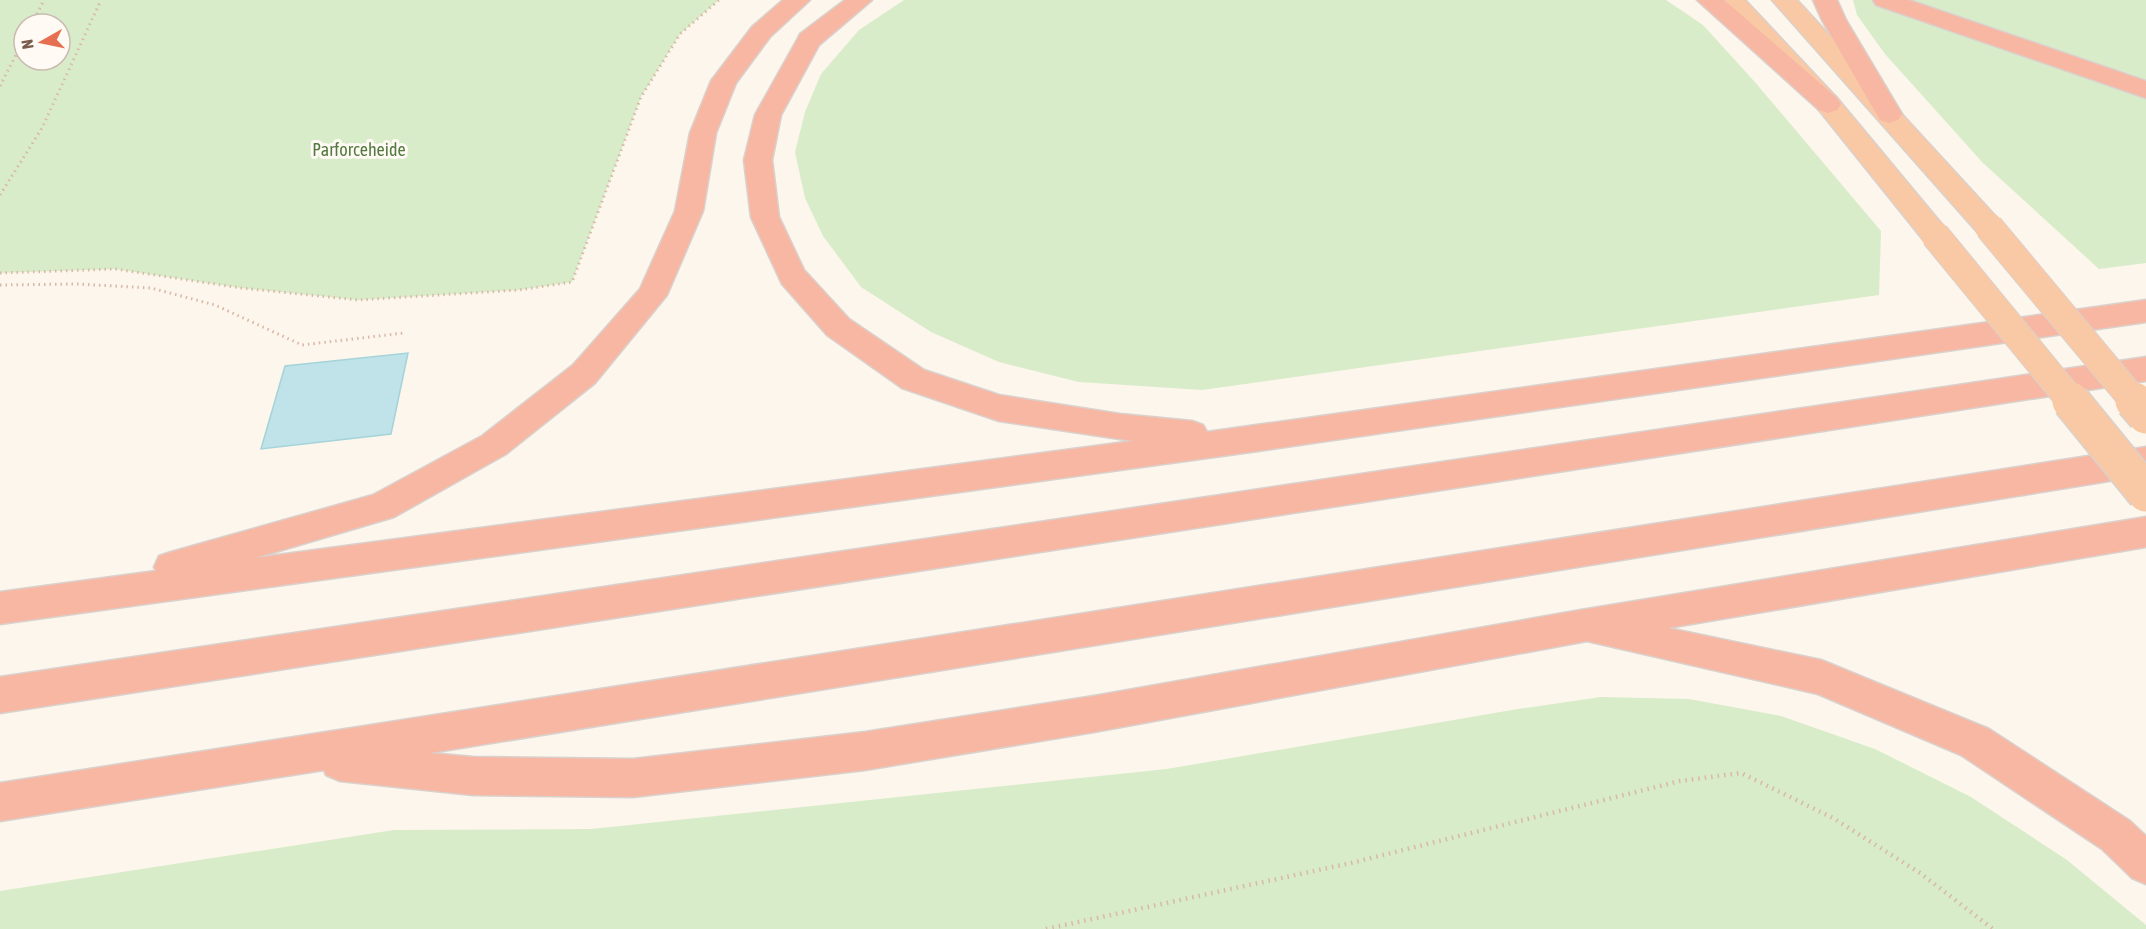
<svg xmlns="http://www.w3.org/2000/svg" width="2146" height="929" viewBox="0 0 2146 929" font-family="'Asap Condensed',sans-serif">
	<style>
		.green { fill: #d8ecc9; fill-rule: evenodd }
		.water { fill: #bfe3e8; stroke: #a5d3da; stroke-width: 1.5 }
		.lines { fill: none; stroke-linecap: round; stroke-linejoin: round }
		.trunk-casing { stroke: #dad1cd; stroke-width: 3 }
		.motorway-casing { stroke: #dad1cd; stroke-width: 3 }
		.path-far1 { stroke: #d9b8a5; stroke-width: 3; stroke-dasharray: 1.5 4; stroke-linecap: butt }
		.path { stroke: #d9b8a5; stroke-width: 4.5; stroke-dasharray: 1.5 5; stroke-linecap: butt }
		.trunk { fill: #f9c8a4; fill-rule: evenodd }
		.motorway { fill: #f7b7a3; fill-rule: evenodd }
		.trunk-bridge-far1-casing { stroke: #dad1cd; stroke-width: 30; stroke-linecap: butt }
		.trunk-bridge-casing { stroke: #dad1cd; stroke-width: 40; stroke-linecap: butt }
		.trunk-bridge-far1 { stroke: #f9c8a4; stroke-width: 28 }
		.trunk-bridge { stroke: #f9c8a4; stroke-width: 37 }
		.labels { text-anchor: middle; stroke-width: 6; stroke-linejoin: round; paint-order: stroke }
		.park-label { font-size: 18px; fill: #537a41; stroke: #fffaf3 }
	</style>
	<rect width="100%" height="100%" fill="#fdf6ec"/>
	<g class="green">
		<path d="M0,0H719L680,34L641,97L572,282L519,290L358,300L241,288L115,269L0,273ZM24,24H60V60H24Z"/>
		<polygon points="904,0 1666,0 1703,25 1754,81 1881,231 1879,295 1202,390 1079,382 999,362 931,332 861,287 823,236 805,198 795,152 805,112 821,74 859,30"/>
		<polygon points="1853,0 2146,0 2146,263 2099,269 1983,163 1885,54 1857,15"/>
		<polygon points="1601,697 1689,699 1781,716 1875,749 1971,797 2067,860 2146,925 2146,929 0,929 0,891 394,830 591,829 1167,769 1518,709"/>
	</g>
	<polygon class="water" points="408,353 391,434 261,449 285,366"/>
	<g class="lines">
		<defs>
			<g id="trunk">
				<polygon points="1720,0 1745,0 1837,98 1945,228 1949,235 1945,242 1935,245 1925,242 1819,110"/>
				<polygon points="1772,0 1797,0 1999,220 2003,227 1999,234 1989,237 1979,234"/>
			</g>
			<g id="motorway">
				<polygon points="783,0 810,0 770,37 736,83 716,133 703,211 667,295 595,383 506,454 394,517 255,558 1133,441 999,421 902,388 827,335 782,284 751,217 744,160 755,115 797,40 800,34 845,0 872,0 819,45 781,115 772,160 779,217 804,270 849,319 924,370 999,395 1120,414 1192,421 1203,425 1207,432 2146,300 2146,322 1251,452 0,624 0,592 156,571 154,567 159,556 171,552 373,495 482,436 573,365 640,289 675,211 690,133 711,81 752,27"/>
				<polygon points="1697,0 1724,0 1837,98 1841,104 1837,110 1828,113 1819,110"/>
				<polygon points="1813,0 1837,0 1846,20 1902,114 1898,120 1889,123 1880,120 1822,20"/>
				<polygon points="1873,0 1909,0 2146,81 2146,98 1876,5"/>
				<polygon points="2146,357 2146,381 0,713 0,677"/>
				<polygon points="2146,447 2146,475 430,753 473,757 633,759 865,732 1094,696 1581,610 2146,517 2146,547 1668,628 1821,660 1989,729 2130,821 2146,836 2146,884 2132,878 2102,849 1961,755 1818,694 1587,641 1094,732 865,770 633,797 473,795 340,781 326,775 324,770 0,821 0,783"/>
			</g>
		</defs>
		<use href="#trunk" class="trunk-casing"/>
		<use href="#motorway" class="motorway-casing"/>
		<g class="path-far1">
			<polyline points="32,24 44,0"/>
			<polyline points="0,86 24,39"/>
			<polyline points="0,195 42,128 101,0"/>
			<polyline points="0,273 115,269 241,288 358,300 519,290 572,282 641,97 680,34 719,0"/>
			<polyline points="0,285 77,284 151,288 215,305 302,345 404,333"/>
		</g>
		<polyline class="path" points="1046,929 1351,863 1680,781 1741,773 1833,818 1920,873 1993,929"/>
		<use href="#trunk" class="trunk"/>
		<use href="#motorway" class="motorway"/>
		<defs>
			<g id="trunk-bridge-far1">
				<polyline points="1989,227 2135,402"/>
				<polyline points="1935,235 2072,402"/>
			</g>
			<g id="trunk-bridge">
				<polyline points="2071,401 2146,493"/>
				<polyline points="2134,401 2146,415"/>
			</g>
		</defs>
		<use href="#trunk-bridge-far1" class="trunk-bridge-far1-casing"/>
		<use href="#trunk-bridge" class="trunk-bridge-casing"/>
		<use href="#trunk-bridge-far1" class="trunk-bridge-far1"/>
		<use href="#trunk-bridge" class="trunk-bridge"/>
	</g>
	<g class="labels">
		<g class="park-label">
			<text x="359" y="156">Parforceheide</text>
		</g>
	</g>
	<g transform="translate(42 42) rotate(261)"><circle r="28" fill="#fffaf3" stroke="#cabbb1" stroke-width="1.5"/>
	<path d="M0-4.5L10 22L0 15L-10 22Z" fill="#e76f51"/>
	<text y="-9" font-size="16" font-weight="bold" text-anchor="middle" fill="#7a5c4d">N</text>
	</g>
</svg>
